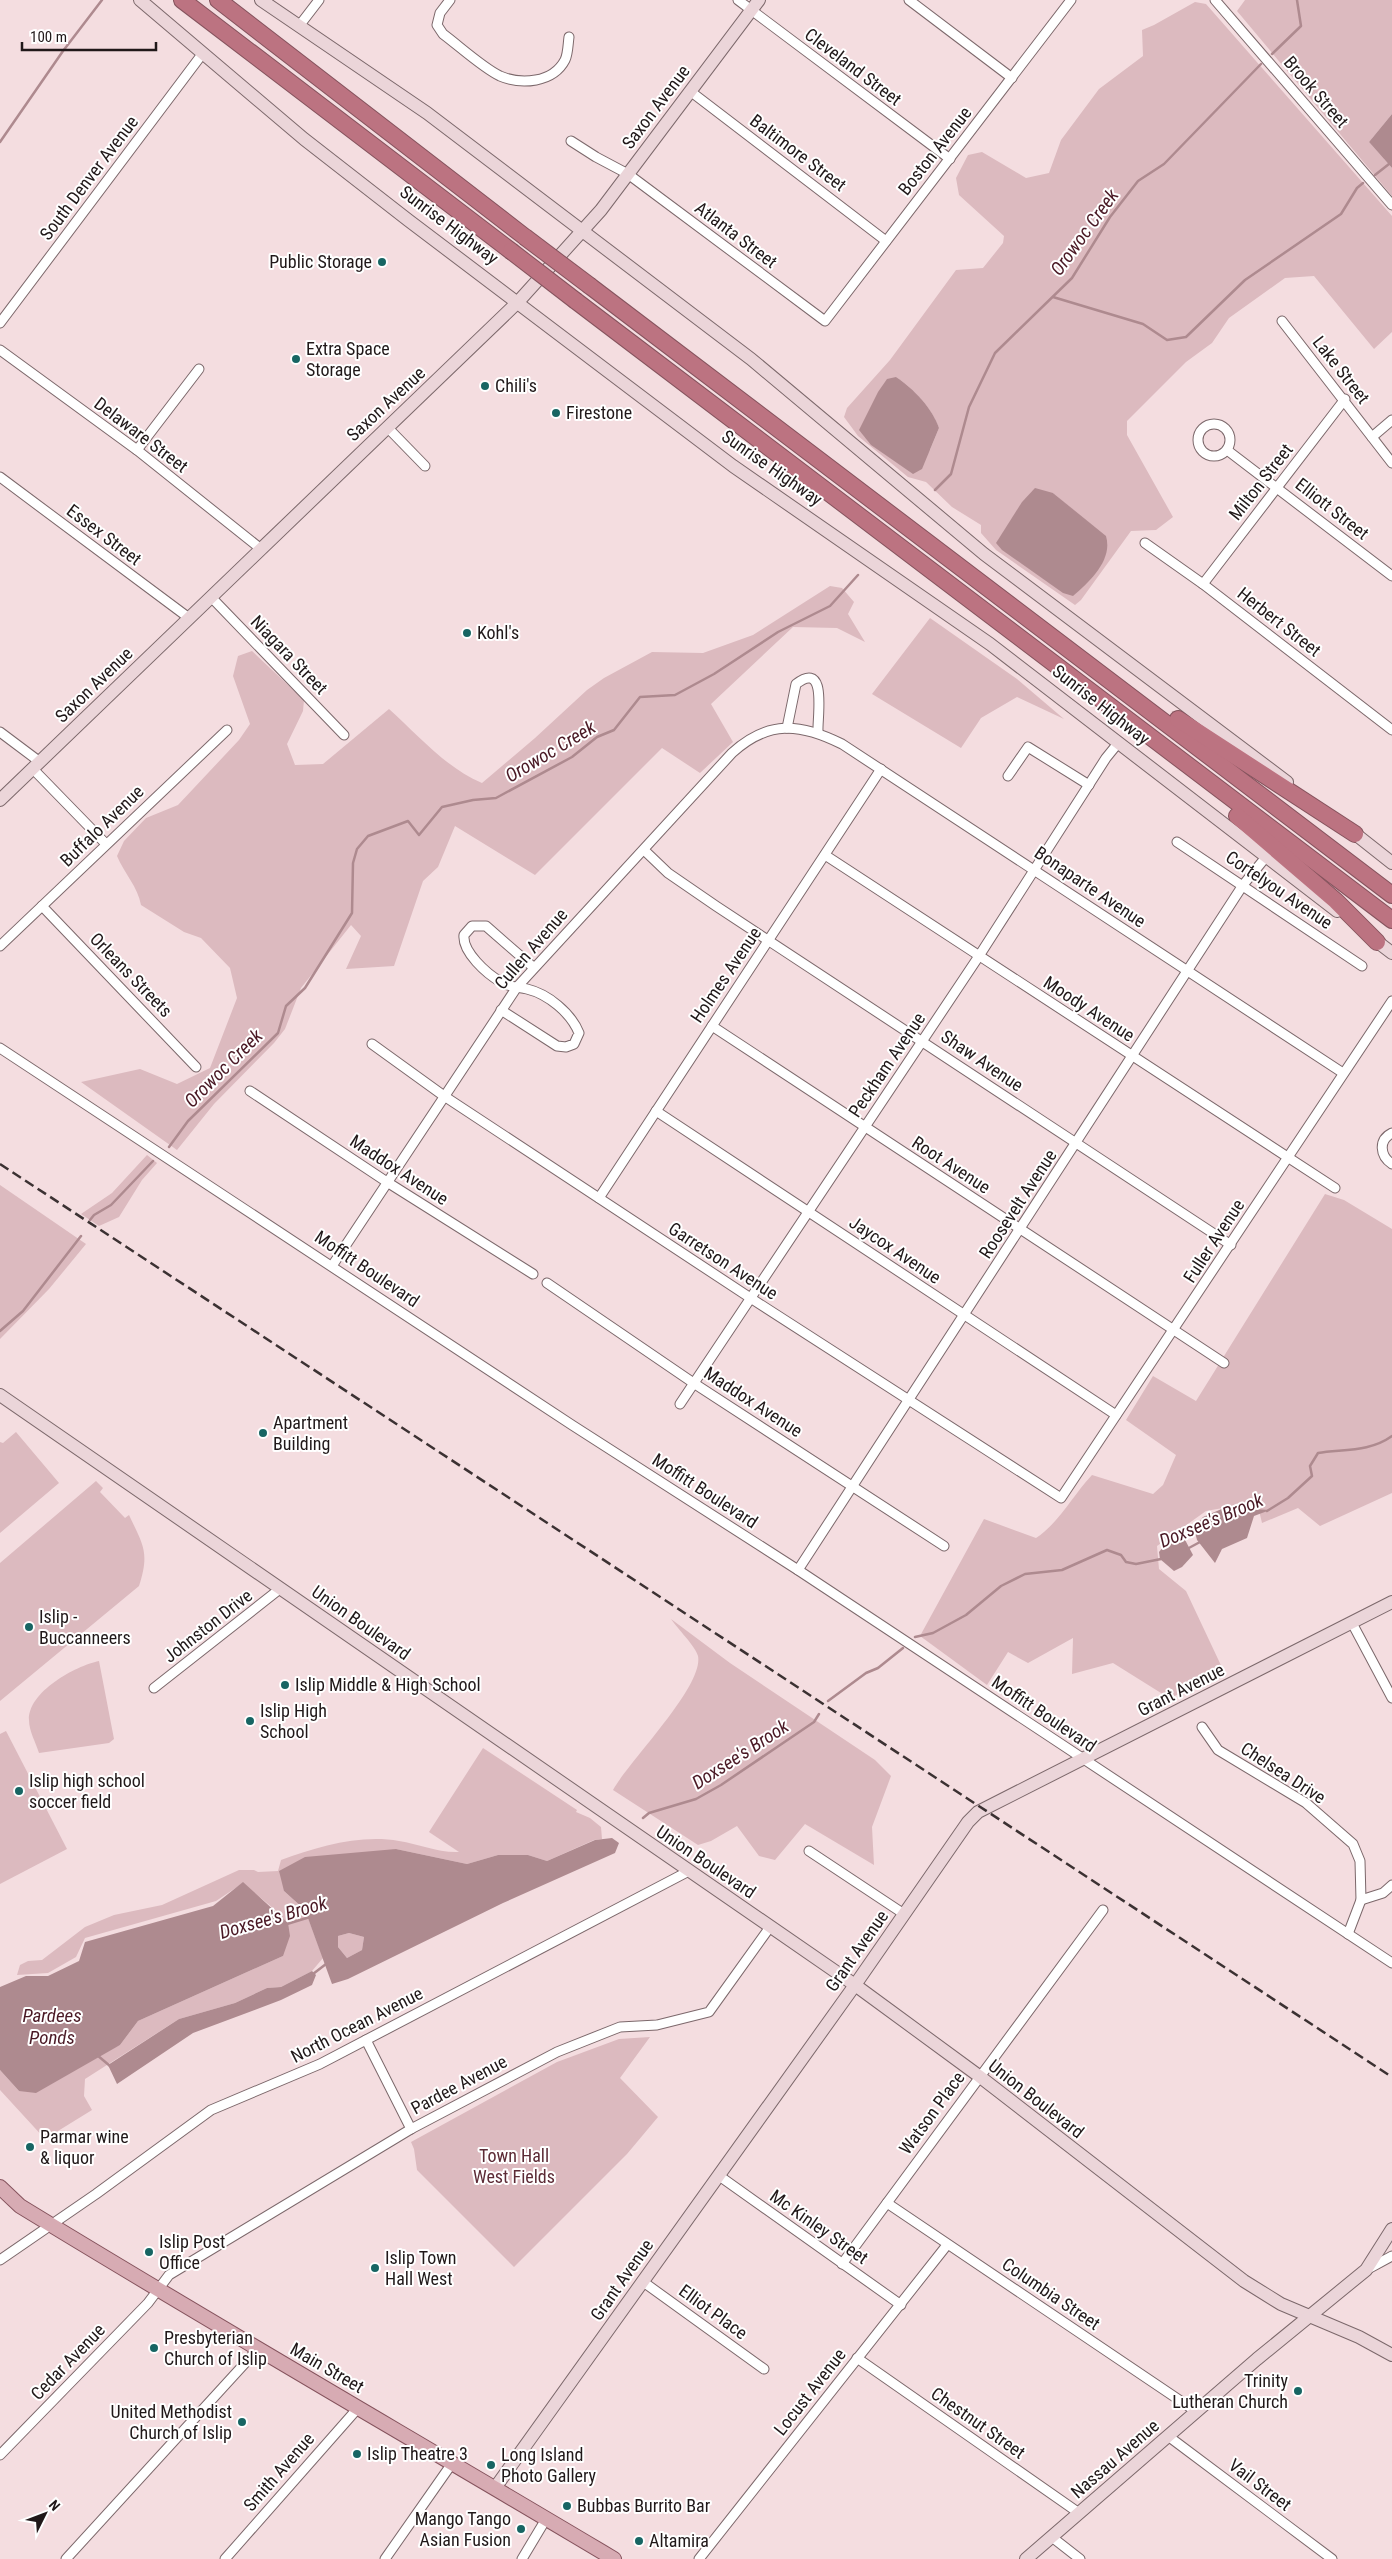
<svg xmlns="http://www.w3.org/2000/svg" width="1392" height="2559" viewBox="0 0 1392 2559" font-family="'Roboto Condensed',sans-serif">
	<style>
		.green { fill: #dcbabf; fill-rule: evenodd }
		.water { fill: #ae8a8f; fill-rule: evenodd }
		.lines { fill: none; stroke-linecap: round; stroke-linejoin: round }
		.stream { stroke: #ae8a8f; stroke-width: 2.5 }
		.street-casing { stroke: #7c686b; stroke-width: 11 }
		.secondary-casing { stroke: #7c686b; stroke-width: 14 }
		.primary-casing { stroke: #85535d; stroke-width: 16 }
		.highway-casing { stroke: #85535d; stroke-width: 18 }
		.street { stroke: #fff; stroke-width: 9 }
		.secondary { stroke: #ebd5d9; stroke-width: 12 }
		.primary { stroke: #d7abb3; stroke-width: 14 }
		.highway { stroke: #bc7381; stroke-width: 16 }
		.rail { stroke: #3b3132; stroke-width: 2.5; stroke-dasharray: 10 5; stroke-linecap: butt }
		.highway-bridge-casing { stroke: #85535d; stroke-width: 18; stroke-linecap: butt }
		.highway-bridge { stroke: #bc7381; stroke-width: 16 }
		.poi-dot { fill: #176563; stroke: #fff; stroke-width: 2 }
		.labels { text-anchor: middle; stroke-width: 4; stroke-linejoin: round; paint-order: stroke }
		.street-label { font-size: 18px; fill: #201819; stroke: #fff }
		.poi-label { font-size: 18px; fill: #201819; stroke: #fff; text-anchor: start }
		.park-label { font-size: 18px; fill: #5c2a35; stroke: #fff }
		.water-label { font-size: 19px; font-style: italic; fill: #4a1925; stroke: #fff }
	</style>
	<rect width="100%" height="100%" fill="#f4dde0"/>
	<g class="green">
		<polygon points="1245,0 1392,0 1392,114 1369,142 1392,168 1392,196 1237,11"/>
		<path d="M1195,2L1206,4L1392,216V332L1374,349L1314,276L1285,278L1229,318L1212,343L1186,362L1127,421V435L1173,517L1156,530L1131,531L1081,600L1075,605L996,550L981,533V525L952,507L926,482L908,477L858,436L844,417L847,408L890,360L956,270L983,268L1003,243L1004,236L959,195L956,178L968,155L982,152L1026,178L1049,173L1061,140L1099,89L1143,56L1142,30L1154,25ZM896,377C914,389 932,408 939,428L930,450ZM1053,493L1103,535L1105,536L1022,502Z"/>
		<path d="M830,586L842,588L854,602L848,614L865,642L837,628L793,627L711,704L733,742L700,773L662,748L535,875L455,826L438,867L423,881L394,966L346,969L361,936L351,925L301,988L285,1029L274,1043L214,1104L177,1150L81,1082L140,1069L177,1084L210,1068L237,998L230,968L201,938L184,932L141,905C138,887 124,873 117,856L124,841L146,818L178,805L239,740L250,724L233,676L238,656L252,651L304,700L303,711L287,744L295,765L323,764L389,709C418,735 446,768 482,783L535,738L587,690L604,678L652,652L703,653L753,635Z"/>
		<polygon points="930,618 1017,679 1064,719 1017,697 981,718 961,748 872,694"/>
		<polygon points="147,1155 157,1163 142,1180 119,1217 99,1226 81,1214 112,1193"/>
		<polygon points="0,1185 86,1244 49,1289 0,1339"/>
		<path d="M1325,1194L1344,1200L1392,1229V1493L1320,1526L1298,1508L1262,1523L1257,1502L1206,1511L1157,1546L1159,1569L1186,1591L1226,1676L1169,1698L1113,1663L1072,1674L1073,1638L1028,1663L1008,1652L987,1685L920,1636L984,1519L1036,1538C1059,1523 1073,1495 1092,1475L1153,1494L1163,1485L1176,1455L1126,1420L1153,1376L1196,1401Z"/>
		<polygon points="16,1432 59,1483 0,1533 0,1442 3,1443"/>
		<path d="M96,1481L103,1488L100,1492L125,1518L129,1515C143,1545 150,1552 139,1586L0,1701V1563Z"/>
		<path d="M671,1619L730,1663L875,1760L891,1776L872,1827L874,1865L805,1824L775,1860L759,1856L737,1826L711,1841L698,1845L613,1790C629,1761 704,1686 698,1656C696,1647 677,1628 671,1619Z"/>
		<path d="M99,1661L114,1739L109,1743L39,1753C36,1743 29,1731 29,1720C28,1692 75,1666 99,1661Z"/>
		<polygon points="6,1731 67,1849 0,1884 0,1734"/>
		<path d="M483,1748L577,1810L576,1812L590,1818L601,1827L602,1839L594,1840L547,1861L528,1855H498L467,1864L396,1849L284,1891L305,1910L323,1958L312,1971L281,1987L267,1988L235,2003L179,2019L85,2079L84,2096L92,2110L45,2139L0,2090V2070L19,2091L120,2045L138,2021L283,1956L280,1914L243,1883L216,1901L85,1938L76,1957L48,1973L17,1975L20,1965L28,1961L42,1960L85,1927L114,1915L162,1905L239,1870H254L258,1872L278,1871L281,1860C317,1847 360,1834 399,1841C419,1844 438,1853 459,1852L429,1832Z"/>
		<polygon points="349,1933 364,1937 362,1950 347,1958 338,1947 338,1936"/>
		<polygon points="650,2037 620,2078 658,2117 627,2154 514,2267 417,2170 414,2149 411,2142 557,2062 619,2039"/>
	</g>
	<g class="water">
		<polygon points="1392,114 1392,168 1369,142"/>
		<path d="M896,377C914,389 932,408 939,428L922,469L913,474L871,445L859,430L878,392L887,379Z"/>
		<path d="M1035,488L1053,493L1106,536C1113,560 1090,581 1073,596L1063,593L1002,550L996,543L1022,502Z"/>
		<polygon points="1224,1508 1234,1514 1243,1515 1253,1509 1270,1510 1254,1516 1247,1538 1222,1549 1215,1563 1197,1540 1194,1528 1203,1517"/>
		<polygon points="1183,1536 1193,1555 1182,1567 1174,1571 1160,1559 1159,1552 1167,1542"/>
		<path d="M612,1838L619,1843L615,1853L503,1903L348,1979L332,1984L305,1910L284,1891L279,1871L305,1857L396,1849L467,1864L498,1855H528L547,1861L595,1840ZM349,1933L364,1937L362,1950L347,1958L338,1947V1936Z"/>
		<polygon points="243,1882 288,1923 290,1936 283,1956 138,2021 120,2045 36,2093 19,2091 0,2070 0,1987 26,1976 48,1976 79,1961 85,1942 213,1906"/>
		<polygon points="312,1971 316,1975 312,1985 281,2000 193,2033 117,2084 108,2065 179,2019 235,2003 267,1988 281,1987"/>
	</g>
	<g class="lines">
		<g class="stream">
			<polyline points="1272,54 1301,26 1297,0"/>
			<polyline points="0,142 63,51 102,0"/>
			<polyline points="1375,175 1389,164"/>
			<polyline points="1053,297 1143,324 1167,340 1186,337 1245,280 1341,214 1357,188 1363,183"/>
			<polyline points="935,490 951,474 969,407 995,353 1072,278 1110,217 1138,181 1164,164 1261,64"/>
			<polyline points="169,1147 188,1121 278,1033 286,1006 305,988 352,913 353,863 357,849 368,836 408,821 419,835 442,807 473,800 496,798 572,757 597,737 614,730 640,697 675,695 714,674 778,632 830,606 858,575"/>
			<polyline points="90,1220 94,1215 111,1205 153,1161"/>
			<polyline points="0,1331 23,1311 81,1236"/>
			<path d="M1267,1511L1288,1498L1312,1476L1310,1466L1318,1453C1344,1449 1370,1452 1392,1436"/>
			<polyline points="1187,1549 1200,1542"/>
			<polyline points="915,1637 933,1633 966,1615 1001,1586 1025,1574 1062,1570 1107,1550 1121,1555 1126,1562 1136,1564 1161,1559"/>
			<polyline points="828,1701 866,1673 878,1668 903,1648"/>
			<polyline points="643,1818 649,1813 696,1799 721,1785 814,1722 819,1714"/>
			<polyline points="287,1924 310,1917"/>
			<polyline points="313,1974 326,1964"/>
			<polyline points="97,2055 110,2066"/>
		</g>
		<defs>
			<g id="street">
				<path d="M450,0L440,13L437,25L443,34C458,45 483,68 500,76C521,85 553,83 565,60C568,54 568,44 569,37"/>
				<polyline points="738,0 950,159"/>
				<polyline points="909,0 1012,78"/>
				<polyline points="1215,0 1392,205"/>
				<polyline points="299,26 319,0"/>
				<polyline points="690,91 886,241"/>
				<polyline points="571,141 596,157 628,174 825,321 1071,0"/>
				<polyline points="1282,321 1392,463"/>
				<polyline points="0,323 203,53"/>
				<polyline points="0,350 137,450 261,549"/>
				<circle cx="1214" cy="440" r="16"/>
				<polyline points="387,427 425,466"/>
				<polyline points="1372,437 1392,420"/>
				<polyline points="137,450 199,369"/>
				<polyline points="1227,450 1392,576"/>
				<polyline points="0,477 189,618"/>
				<polyline points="1145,543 1203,584 1392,730"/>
				<polyline points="1203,584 1345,399"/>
				<polyline points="211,597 344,735"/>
				<path d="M787,728L796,684C828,659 817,718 818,732"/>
				<polyline points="0,732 40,762"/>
				<polyline points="33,769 106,844"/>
				<polyline points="1008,776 1028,747 1089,785"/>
				<polyline points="1177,842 1362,966"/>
				<polyline points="644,850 668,873 716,906 1231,1245"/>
				<polyline points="825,855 1335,1188"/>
				<polyline points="42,906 196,1067"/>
				<polyline points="0,946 227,730"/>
				<path d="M501,1010L557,1046L566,1047L574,1044L579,1033C571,1013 548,994 527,989C519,987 508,987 501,982C487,974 462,952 464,935L472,926H486L533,967"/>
				<polyline points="712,1026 1224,1363"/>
				<polyline points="372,1044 444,1096 752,1299 1061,1498 1392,1001"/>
				<polyline points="0,1048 572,1425 798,1570 1392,1963"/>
				<polyline points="250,1091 387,1182 533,1274"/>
				<polyline points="656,1111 1116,1415"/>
				<path d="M1392,1133C1378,1140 1380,1156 1392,1164"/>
				<polyline points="599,1198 881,769"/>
				<path d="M332,1266L517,987L732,753C768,720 800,723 842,744L1343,1073"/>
				<polyline points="547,1283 695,1384 944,1546"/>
				<polyline points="680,1404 979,956 1106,758 1119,742"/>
				<polyline points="798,1570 1243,885 1266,857"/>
				<polyline points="1352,1623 1392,1698"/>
				<polyline points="154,1688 281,1588"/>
				<polyline points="1202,1727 1218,1750 1306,1803 1353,1844 1360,1861 1361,1900 1348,1934"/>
				<polyline points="809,1851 904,1914"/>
				<polyline points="1361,1900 1383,1893 1392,1885"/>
				<polyline points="366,2040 411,2129"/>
				<polyline points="718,2175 901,2305"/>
				<polyline points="887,2203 1197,2412"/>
				<polyline points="0,2260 96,2194 211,2110 320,2064 689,1871"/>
				<polyline points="842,2264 1103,1910"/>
				<polyline points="1368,2269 1392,2256"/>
				<polyline points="642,2281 764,2369"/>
				<polyline points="857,2358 1079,2513"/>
				<polyline points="1168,2436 1332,2559"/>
				<polyline points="0,2455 148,2303 169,2275 411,2129 557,2052 620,2027 657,2025 709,2012 770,1927"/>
				<polyline points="1053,2538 1080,2559"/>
				<polyline points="66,2559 258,2349"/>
				<polyline points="225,2559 358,2408"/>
				<polyline points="385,2559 453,2462"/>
				<polyline points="522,2559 546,2519"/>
				<polyline points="699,2559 947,2245"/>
			</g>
			<g id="secondary">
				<polyline points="140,0 304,139 408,220 733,466 990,644 1337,911"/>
				<polyline points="261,0 427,113 751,359 984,554 1287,782"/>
				<polyline points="0,800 518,302 601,210 759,0"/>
				<polyline points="1349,829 1392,863"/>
				<polyline points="1371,937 1392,953"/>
				<polyline points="0,1395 855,1985 979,2076 1244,2281 1281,2304 1359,2337 1392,2355"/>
				<polyline points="495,2488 855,1985 968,1822 978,1812 1392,1602"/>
				<polyline points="1026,2559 1257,2359 1366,2270 1392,2229"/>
			</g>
			<path id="primary" d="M0,2187L20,2206C216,2326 416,2441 614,2559"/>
			<g id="highway">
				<polyline points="182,0 511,251"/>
				<polyline points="218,0 525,237"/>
				<polyline points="590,286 1392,895"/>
				<polyline points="576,301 1392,920"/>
				<polyline points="1178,719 1355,834"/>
				<polyline points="1237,816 1336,901 1377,942"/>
			</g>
		</defs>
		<use href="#street" class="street-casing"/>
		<use href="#secondary" class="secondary-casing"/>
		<use href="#primary" class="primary-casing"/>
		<use href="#highway" class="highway-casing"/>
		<use href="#street" class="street"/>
		<use href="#secondary" class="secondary"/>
		<use href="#primary" class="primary"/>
		<use href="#highway" class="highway"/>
		<polyline class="rail" points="0,1164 1392,2077"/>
		<defs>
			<g id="highway-bridge">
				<polyline points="525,237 590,286"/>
				<polyline points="511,251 576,301"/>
			</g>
		</defs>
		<use href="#highway-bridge" class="highway-bridge-casing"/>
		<use href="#highway-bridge" class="highway-bridge"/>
	</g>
	<g class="poi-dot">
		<circle cx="382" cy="262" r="5"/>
		<circle cx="296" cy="359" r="5"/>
		<circle cx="485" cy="386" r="5"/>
		<circle cx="556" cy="413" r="5"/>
		<circle cx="467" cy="633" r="5"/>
		<circle cx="263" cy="1433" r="5"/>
		<circle cx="29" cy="1627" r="5"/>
		<circle cx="285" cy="1685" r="5"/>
		<circle cx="250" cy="1721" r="5"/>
		<circle cx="19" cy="1791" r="5"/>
		<circle cx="30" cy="2147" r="5"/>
		<circle cx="149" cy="2252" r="5"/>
		<circle cx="375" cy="2268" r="5"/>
		<circle cx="154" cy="2348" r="5"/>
		<circle cx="1298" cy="2391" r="5"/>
		<circle cx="242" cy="2422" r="5"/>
		<circle cx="357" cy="2454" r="5"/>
		<circle cx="491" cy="2465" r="5"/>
		<circle cx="567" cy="2506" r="5"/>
		<circle cx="521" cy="2529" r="5"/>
		<circle cx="639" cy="2541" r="5"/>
	</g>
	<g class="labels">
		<g class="street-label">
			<text transform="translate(853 67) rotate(37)" y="6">Cleveland Street</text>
			<text transform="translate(1316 92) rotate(49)" y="6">Brook Street</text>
			<text transform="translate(656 107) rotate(-53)" y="6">Saxon Avenue</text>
			<text transform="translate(935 151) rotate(-52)" y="6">Boston Avenue</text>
			<text transform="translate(798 153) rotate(37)" y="6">Baltimore Street</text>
			<text transform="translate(89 178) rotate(-53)" y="6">South Denver Avenue</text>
			<text transform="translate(449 225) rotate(37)" y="6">Sunrise Highway</text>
			<text transform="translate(736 235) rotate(37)" y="6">Atlanta Street</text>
			<text transform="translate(1341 370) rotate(52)" y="6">Lake Street</text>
			<text transform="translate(386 404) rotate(-43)" y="6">Saxon Avenue</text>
			<text transform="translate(141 435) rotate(37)" y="6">Delaware Street</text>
			<text transform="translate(772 468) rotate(35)" y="6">Sunrise Highway</text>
			<text transform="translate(1261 482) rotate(-52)" y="6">Milton Street</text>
			<text transform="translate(1332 509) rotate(38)" y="6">Elliott Street</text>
			<text transform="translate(104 535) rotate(37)" y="6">Essex Street</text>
			<text transform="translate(1279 622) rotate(38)" y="6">Herbert Street</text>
			<text transform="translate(289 655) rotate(46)" y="6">Niagara Street</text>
			<text transform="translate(94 685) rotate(-44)" y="6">Saxon Avenue</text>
			<text transform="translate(1101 705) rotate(38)" y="6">Sunrise Highway</text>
			<text transform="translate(102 826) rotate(-44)" y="6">Buffalo Avenue</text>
			<text transform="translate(1090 887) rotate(34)" y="6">Bonaparte Avenue</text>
			<text transform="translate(1279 890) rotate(34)" y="6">Cortelyou Avenue</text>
			<text transform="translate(531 949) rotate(-49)" y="6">Cullen Avenue</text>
			<text transform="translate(131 975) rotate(46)" y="6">Orleans Streets</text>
			<text transform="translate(726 975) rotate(-56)" y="6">Holmes Avenue</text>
			<text transform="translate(1089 1009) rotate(33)" y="6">Moody Avenue</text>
			<text transform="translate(982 1061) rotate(34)" y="6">Shaw Avenue</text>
			<text transform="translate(887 1065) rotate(-56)" y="6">Peckham Avenue</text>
			<text transform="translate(951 1165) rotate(33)" y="6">Root Avenue</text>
			<text transform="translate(399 1170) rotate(33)" y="6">Maddox Avenue</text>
			<text transform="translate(1018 1204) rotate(-57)" y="6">Roosevelt Avenue</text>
			<text transform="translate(1214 1241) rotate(-57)" y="6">Fuller Avenue</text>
			<text transform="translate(895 1250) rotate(34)" y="6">Jaycox Avenue</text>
			<text transform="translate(723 1261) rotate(33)" y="6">Garretson Avenue</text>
			<text transform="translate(367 1269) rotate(34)" y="6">Moffitt Boulevard</text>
			<text transform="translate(753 1402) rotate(33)" y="6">Maddox Avenue</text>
			<text transform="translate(705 1491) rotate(33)" y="6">Moffitt Boulevard</text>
			<text transform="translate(361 1623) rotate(35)" y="6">Union Boulevard</text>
			<text transform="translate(208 1626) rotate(-38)" y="6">Johnston Drive</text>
			<text transform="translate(1181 1690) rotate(-27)" y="6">Grant Avenue</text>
			<text transform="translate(1044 1714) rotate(34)" y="6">Moffitt Boulevard</text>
			<text transform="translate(1283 1773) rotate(33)" y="6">Chelsea Drive</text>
			<text transform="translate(706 1862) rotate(34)" y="6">Union Boulevard</text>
			<text transform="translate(857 1951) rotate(-55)" y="6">Grant Avenue</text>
			<text transform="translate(357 2025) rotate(-27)" y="6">North Ocean Avenue</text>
			<text transform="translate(459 2085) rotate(-28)" y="6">Pardee Avenue</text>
			<text transform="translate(1036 2099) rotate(38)" y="6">Union Boulevard</text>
			<text transform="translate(932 2113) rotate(-54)" y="6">Watson Place</text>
			<text transform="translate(819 2227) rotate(35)" y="6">Mc Kinley Street</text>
			<text transform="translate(622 2280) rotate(-55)" y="6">Grant Avenue</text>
			<text transform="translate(1051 2294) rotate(34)" y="6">Columbia Street</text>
			<text transform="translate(713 2312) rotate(36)" y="6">Elliot Place</text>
			<text transform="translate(68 2362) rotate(-46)" y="6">Cedar Avenue</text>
			<text transform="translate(327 2368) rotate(30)" y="6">Main Street</text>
			<text transform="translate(810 2392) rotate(-52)" y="6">Locust Avenue</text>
			<text transform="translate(978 2423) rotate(35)" y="6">Chestnut Street</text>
			<text transform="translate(1115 2459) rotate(-41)" y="6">Nassau Avenue</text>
			<text transform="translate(279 2472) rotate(-49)" y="6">Smith Avenue</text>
			<text transform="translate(1260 2485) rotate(37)" y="6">Vail Street</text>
		</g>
		<g class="poi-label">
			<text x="372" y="268" text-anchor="end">Public Storage</text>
			<text x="306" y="355">Extra Space<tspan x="306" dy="21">Storage</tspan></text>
			<text x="495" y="392">Chili's</text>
			<text x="566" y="419">Firestone</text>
			<text x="477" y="639">Kohl's</text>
			<text x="273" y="1429">Apartment<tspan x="273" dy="21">Building</tspan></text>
			<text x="39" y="1623">Islip -<tspan x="39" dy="21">Buccanneers</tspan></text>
			<text x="295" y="1691">Islip Middle &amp; High School</text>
			<text x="260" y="1717">Islip High<tspan x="260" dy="21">School</tspan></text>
			<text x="29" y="1787">Islip high school<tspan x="29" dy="21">soccer field</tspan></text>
			<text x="40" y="2143">Parmar wine<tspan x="40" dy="21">&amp; liquor</tspan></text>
			<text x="159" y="2248">Islip Post<tspan x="159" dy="21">Office</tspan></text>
			<text x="385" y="2264">Islip Town<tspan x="385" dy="21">Hall West</tspan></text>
			<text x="164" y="2344">Presbyterian<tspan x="164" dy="21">Church of Islip</tspan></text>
			<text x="1288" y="2387" text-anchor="end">Trinity<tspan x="1288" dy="21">Lutheran Church</tspan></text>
			<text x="232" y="2418" text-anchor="end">United Methodist<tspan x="232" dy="21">Church of Islip</tspan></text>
			<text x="367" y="2460">Islip Theatre 3</text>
			<text x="501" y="2461">Long Island<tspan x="501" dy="21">Photo Gallery</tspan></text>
			<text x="577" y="2512">Bubbas Burrito Bar</text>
			<text x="511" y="2525" text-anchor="end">Mango Tango<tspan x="511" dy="21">Asian Fusion</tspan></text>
			<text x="649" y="2547">Altamira</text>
		</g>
		<g class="park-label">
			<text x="514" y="2162">Town Hall<tspan x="514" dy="21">West Fields</tspan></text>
		</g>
		<g class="water-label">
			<text transform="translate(1084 232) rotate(-54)" y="7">Orowoc Creek</text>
			<text transform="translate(550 751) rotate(-31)" y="7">Orowoc Creek</text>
			<text transform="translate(223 1068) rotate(-45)" y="7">Orowoc Creek</text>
			<text transform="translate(1211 1520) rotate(-23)" y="7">Doxsee's Brook</text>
			<text transform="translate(740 1754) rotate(-33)" y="7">Doxsee's Brook</text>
			<text transform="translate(273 1917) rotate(-16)" y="7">Doxsee's Brook</text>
			<text x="52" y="2022">Pardees<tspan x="52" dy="22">Ponds</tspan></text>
		</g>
	</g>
	<g transform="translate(45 2514) rotate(48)" stroke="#ffffff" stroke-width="4" paint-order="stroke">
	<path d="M0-4L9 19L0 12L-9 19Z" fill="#201819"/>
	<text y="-8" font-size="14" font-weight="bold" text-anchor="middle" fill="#201819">N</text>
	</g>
	<path d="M22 42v8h134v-8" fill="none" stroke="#201819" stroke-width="2.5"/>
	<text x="30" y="42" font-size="15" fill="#201819" stroke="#ffffff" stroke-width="4" paint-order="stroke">100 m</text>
</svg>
